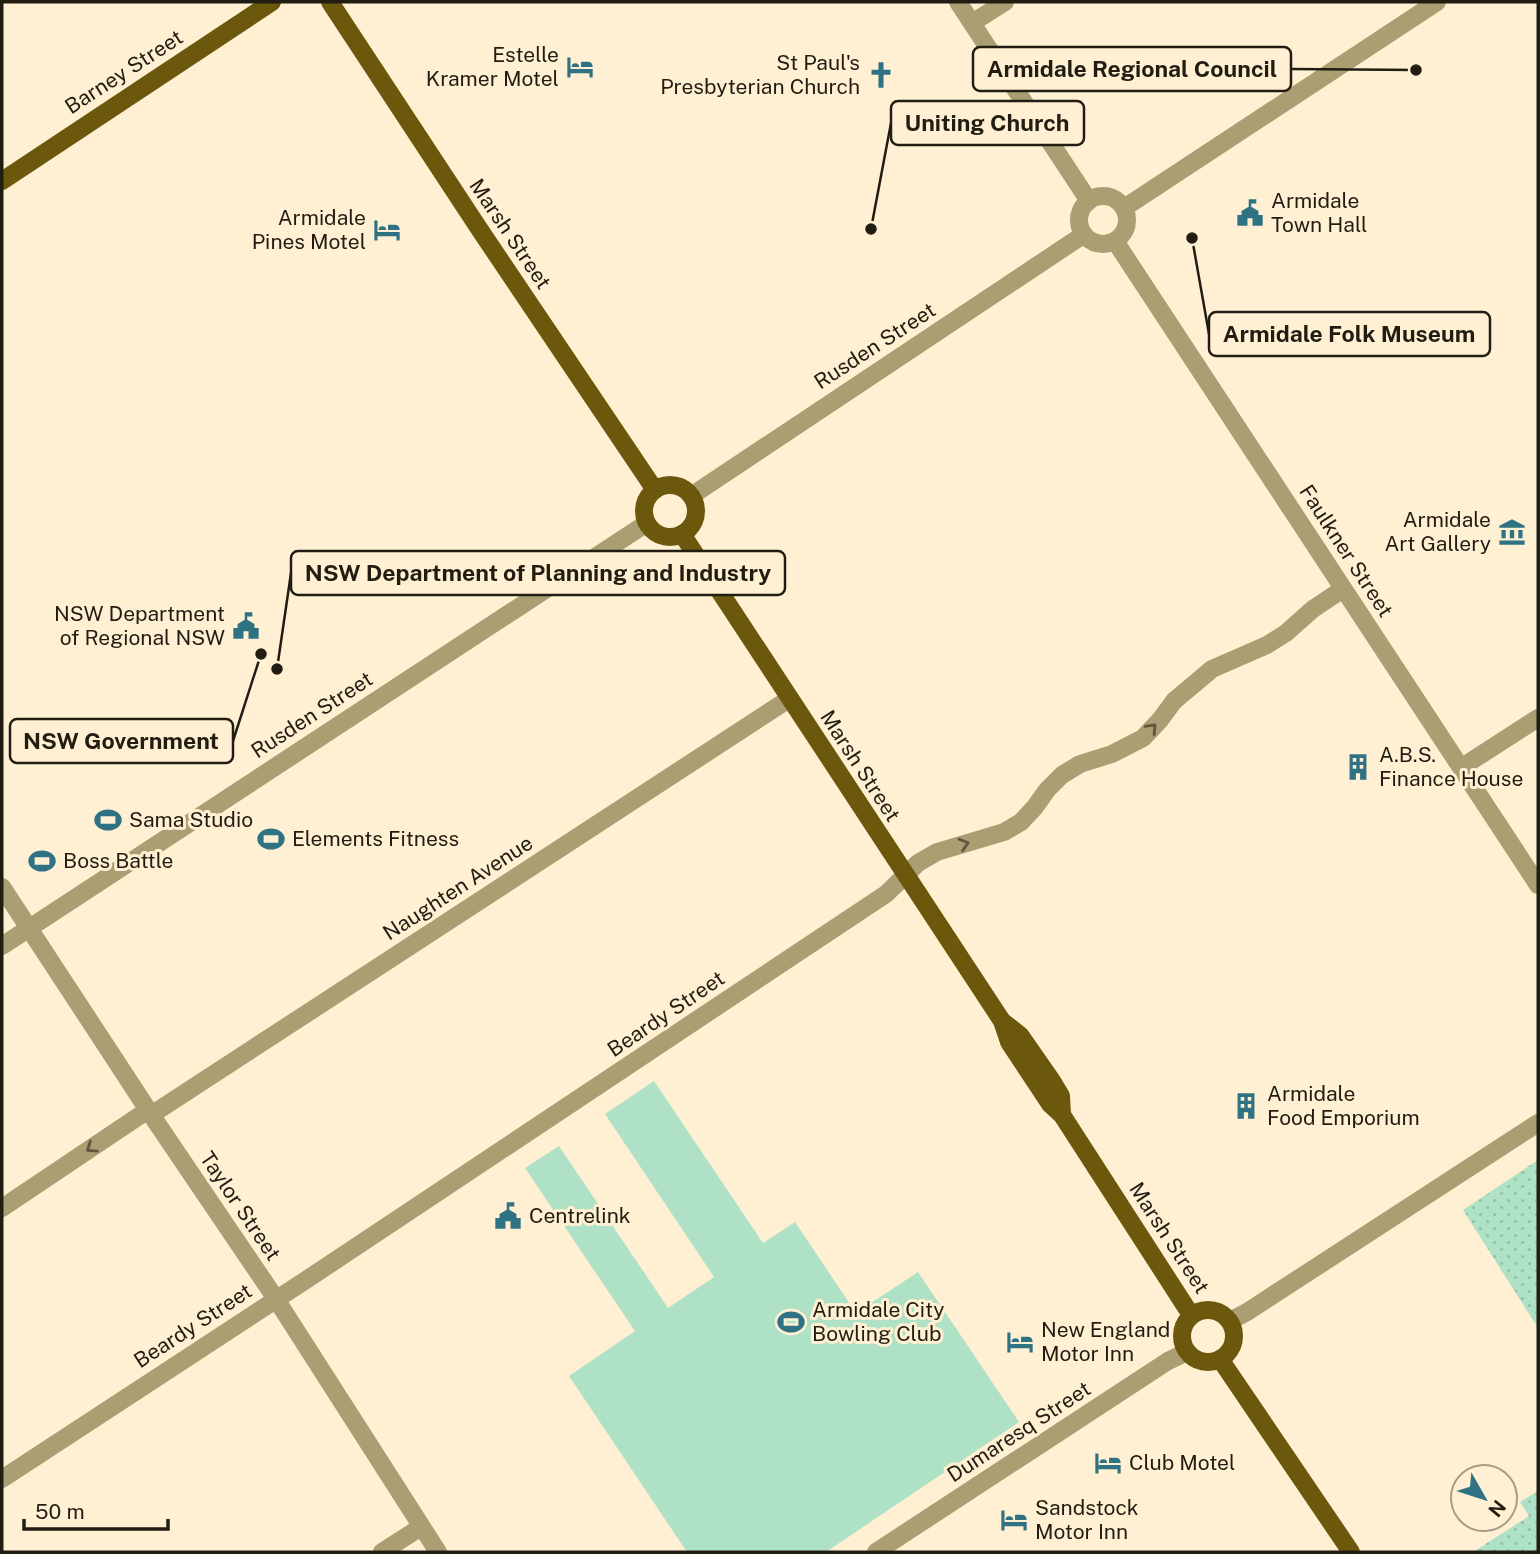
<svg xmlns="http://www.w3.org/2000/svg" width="1540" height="1554" viewBox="0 0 1540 1554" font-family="'Public Sans',sans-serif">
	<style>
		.park { fill: url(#park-dots) }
		.garden { fill: #aee1c6 }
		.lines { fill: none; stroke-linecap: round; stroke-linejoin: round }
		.minor { stroke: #ab9e73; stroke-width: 18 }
		.major { stroke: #6c580d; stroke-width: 18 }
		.oneway { stroke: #60573e }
		.labels { text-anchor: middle; stroke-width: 6; stroke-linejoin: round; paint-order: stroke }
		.poi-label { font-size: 21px; fill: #221d12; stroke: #fff0d3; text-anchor: start }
		.street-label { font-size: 21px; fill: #221d12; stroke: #fff0d3 }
		.leader { fill: none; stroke: #221d12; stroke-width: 2.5 }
		.callout-dot { fill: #221d12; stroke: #fff0d3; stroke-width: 2.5 }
		.callout { fill: #fff0d3; stroke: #221d12; stroke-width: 2.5 }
		.callout-label { font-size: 23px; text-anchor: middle; font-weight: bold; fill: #221d12 }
	</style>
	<defs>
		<pattern id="park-dots" width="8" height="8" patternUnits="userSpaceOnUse" patternTransform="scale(1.75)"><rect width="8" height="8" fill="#aee1c6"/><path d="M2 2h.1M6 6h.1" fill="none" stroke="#95c1a9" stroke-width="1.8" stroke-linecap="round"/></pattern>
	</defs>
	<rect width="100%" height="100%" fill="#fff0d3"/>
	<g class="park">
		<polygon points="1538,1160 1538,1328 1463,1210"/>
		<polygon points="1538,1491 1538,1552 1473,1552 1529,1516 1520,1502"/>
	</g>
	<polygon class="garden" points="654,1081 763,1243 795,1222 856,1313 918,1272 1019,1422 826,1552 687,1552 569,1376 635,1331 525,1168 559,1146 668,1308 714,1277 605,1114"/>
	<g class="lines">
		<g class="minor">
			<polyline points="958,2 1089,201"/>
			<polyline points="972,23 1005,2"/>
			<circle cx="1103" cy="220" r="24"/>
			<polyline points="1124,208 1437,2"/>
			<polyline points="1115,241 1538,885"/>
			<polyline points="691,496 1083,235"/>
			<polyline points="1462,767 1538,718"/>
			<polyline points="2,887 148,1110 276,1299 438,1552"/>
			<polyline points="2,946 647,523"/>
			<polyline points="151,1115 789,699"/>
			<polyline points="2,1208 148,1110"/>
			<polyline points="1230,1321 1247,1312 1538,1123"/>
			<polyline points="2,1479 306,1280 886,894 918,863 937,852 1004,832 1021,822 1035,807 1047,790 1062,775 1080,764 1112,754 1143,738 1160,720 1174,701 1212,669 1267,645 1286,633 1313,609 1343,589"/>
			<polyline points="382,1552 421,1527"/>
			<polyline points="876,1552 1168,1361 1187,1352"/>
		</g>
		<g class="major">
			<polyline points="330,2 480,230 655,490"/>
			<polyline points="2,181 272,2"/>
			<circle cx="670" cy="511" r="26"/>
			<polyline points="682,534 1002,1021 1009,1042 1050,1104 1062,1115 1191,1315"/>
			<polyline points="1002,1021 1020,1035 1052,1081 1061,1096 1062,1115"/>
			<circle cx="1208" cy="1336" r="26"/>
			<polyline points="1220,1359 1351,1552"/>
		</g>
	</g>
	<defs><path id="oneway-chevron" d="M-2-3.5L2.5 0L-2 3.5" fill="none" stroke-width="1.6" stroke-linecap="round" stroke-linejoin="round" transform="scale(1.75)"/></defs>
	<g class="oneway">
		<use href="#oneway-chevron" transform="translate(1152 728) rotate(-47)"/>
		<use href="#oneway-chevron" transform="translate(964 844) rotate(-17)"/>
		<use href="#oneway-chevron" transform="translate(91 1148) rotate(146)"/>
	</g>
	<defs>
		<symbol id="hotel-bare" viewBox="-9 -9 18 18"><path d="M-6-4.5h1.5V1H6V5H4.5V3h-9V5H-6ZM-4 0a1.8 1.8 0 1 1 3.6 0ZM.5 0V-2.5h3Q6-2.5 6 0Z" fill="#2f7283" stroke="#fff0d3" stroke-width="2.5" paint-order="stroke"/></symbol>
		<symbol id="church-bare" viewBox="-9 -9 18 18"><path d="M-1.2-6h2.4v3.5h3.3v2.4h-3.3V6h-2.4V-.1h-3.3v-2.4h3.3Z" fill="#2f7283" stroke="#fff0d3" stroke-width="2.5" paint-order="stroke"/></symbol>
		<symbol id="civic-bare" viewBox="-9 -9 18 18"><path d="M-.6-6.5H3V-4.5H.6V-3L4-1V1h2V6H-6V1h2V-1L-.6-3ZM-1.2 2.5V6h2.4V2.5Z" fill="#2f7283" stroke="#fff0d3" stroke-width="2.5" paint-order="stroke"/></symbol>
		<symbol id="museum-bare" viewBox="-9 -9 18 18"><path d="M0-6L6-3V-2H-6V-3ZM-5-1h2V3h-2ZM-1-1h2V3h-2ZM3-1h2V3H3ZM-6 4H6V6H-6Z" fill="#2f7283" stroke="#fff0d3" stroke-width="2.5" paint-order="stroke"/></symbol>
		<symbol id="building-bare" viewBox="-9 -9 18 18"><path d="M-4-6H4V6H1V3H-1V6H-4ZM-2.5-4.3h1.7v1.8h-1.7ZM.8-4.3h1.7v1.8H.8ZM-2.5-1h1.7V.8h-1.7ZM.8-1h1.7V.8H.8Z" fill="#2f7283" stroke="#fff0d3" stroke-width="2.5" paint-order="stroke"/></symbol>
		<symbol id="stadium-bare" viewBox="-9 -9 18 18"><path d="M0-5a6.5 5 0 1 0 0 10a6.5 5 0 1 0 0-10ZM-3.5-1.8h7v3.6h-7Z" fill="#2f7283" stroke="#fff0d3" stroke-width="2.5" paint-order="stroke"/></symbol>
	</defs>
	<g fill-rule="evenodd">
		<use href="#hotel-bare" x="561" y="48" width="38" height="38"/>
		<use href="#church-bare" x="862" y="56" width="38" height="38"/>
		<use href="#civic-bare" x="1231" y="194" width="38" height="38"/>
		<use href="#hotel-bare" x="368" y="211" width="38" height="38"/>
		<use href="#museum-bare" x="1493" y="513" width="38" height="38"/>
		<use href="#civic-bare" x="227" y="607" width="38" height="38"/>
		<use href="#building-bare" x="1339" y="748" width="38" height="38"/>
		<use href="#stadium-bare" x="89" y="801" width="38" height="38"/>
		<use href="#stadium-bare" x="252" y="820" width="38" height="38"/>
		<use href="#stadium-bare" x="23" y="842" width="38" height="38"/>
		<use href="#building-bare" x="1227" y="1087" width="38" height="38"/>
		<use href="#civic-bare" x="489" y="1197" width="38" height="38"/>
		<use href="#stadium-bare" x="772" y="1303" width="38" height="38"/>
		<use href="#hotel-bare" x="1001" y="1323" width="38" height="38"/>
		<use href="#hotel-bare" x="1089" y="1444" width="38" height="38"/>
		<use href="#hotel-bare" x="995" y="1501" width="38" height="38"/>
	</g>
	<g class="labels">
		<g class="poi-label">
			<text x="559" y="62" text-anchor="end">Estelle<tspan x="559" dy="24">Kramer Motel</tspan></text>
			<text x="860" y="70" text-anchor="end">St Paul's<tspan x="860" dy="24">Presbyterian Church</tspan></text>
			<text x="1271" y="208">Armidale<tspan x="1271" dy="24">Town Hall</tspan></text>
			<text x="366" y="225" text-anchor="end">Armidale<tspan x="366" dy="24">Pines Motel</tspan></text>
			<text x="1491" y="527" text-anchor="end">Armidale<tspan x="1491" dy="24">Art Gallery</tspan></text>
			<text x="225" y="621" text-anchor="end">NSW Department<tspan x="225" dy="24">of Regional NSW</tspan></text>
			<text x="1379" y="762">A.B.S.<tspan x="1379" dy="24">Finance House</tspan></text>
			<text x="129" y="827">Sama Studio</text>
			<text x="292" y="846">Elements Fitness</text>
			<text x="63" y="868">Boss Battle</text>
			<text x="1267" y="1101">Armidale<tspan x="1267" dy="24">Food Emporium</tspan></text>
			<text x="529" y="1223">Centrelink</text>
			<text x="812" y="1317">Armidale City<tspan x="812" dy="24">Bowling Club</tspan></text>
			<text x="1041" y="1337">New England<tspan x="1041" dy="24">Motor Inn</tspan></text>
			<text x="1129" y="1470">Club Motel</text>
			<text x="1035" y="1515">Sandstock<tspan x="1035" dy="24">Motor Inn</tspan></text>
		</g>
		<g class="street-label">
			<text transform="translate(124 72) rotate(-33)" y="7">Barney Street</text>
			<text transform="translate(510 234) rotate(56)" y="7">Marsh Street</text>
			<text transform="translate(875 346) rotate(-33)" y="7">Rusden Street</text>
			<text transform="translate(1346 551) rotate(57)" y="7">Faulkner Street</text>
			<text transform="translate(312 715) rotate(-33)" y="7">Rusden Street</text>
			<text transform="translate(860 766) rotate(57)" y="7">Marsh Street</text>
			<text transform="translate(458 888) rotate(-33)" y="7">Naughten Avenue</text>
			<text transform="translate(666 1014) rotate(-34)" y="7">Beardy Street</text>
			<text transform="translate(240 1206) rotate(56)" y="7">Taylor Street</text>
			<text transform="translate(1169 1238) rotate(57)" y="7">Marsh Street</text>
			<text transform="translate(193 1326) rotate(-33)" y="7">Beardy Street</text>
			<text transform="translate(1019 1432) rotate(-33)" y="7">Dumaresq Street</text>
		</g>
	</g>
	<path class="leader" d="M1416 70L1291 69M871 229L891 123M1192 238L1209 334M277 669L291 573M261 654L233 741"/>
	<g class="callout-dot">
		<circle cx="1416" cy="70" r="7"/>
		<circle cx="871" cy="229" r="7"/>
		<circle cx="1192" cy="238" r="7"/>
		<circle cx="277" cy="669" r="7"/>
		<circle cx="261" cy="654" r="7"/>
	</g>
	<g class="callout">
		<rect x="973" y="47" width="318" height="44" rx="7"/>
		<rect x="891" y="101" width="193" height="44" rx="7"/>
		<rect x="1209" y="312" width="281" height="44" rx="7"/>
		<rect x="291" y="551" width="494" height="44" rx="7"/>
		<rect x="10" y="719" width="223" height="44" rx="7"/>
	</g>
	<g class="callout-label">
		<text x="1132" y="77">Armidale Regional Council</text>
		<text x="987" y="131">Uniting Church</text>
		<text x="1349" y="342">Armidale Folk Museum</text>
		<text x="538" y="581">NSW Department of Planning and Industry</text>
		<text x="121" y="749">NSW Government</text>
	</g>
	<rect width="1540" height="1554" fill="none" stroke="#221d12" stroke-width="7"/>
	<g transform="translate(1484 1498) rotate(129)"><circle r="33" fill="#fff0d3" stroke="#a79c86" stroke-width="2"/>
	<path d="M0-5L12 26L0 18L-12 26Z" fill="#2f7283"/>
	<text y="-10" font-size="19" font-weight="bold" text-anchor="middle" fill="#221d12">N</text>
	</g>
	<path d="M24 1519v10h144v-10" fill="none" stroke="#221d12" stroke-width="3.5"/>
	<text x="35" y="1519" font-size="21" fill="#221d12" stroke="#fff0d3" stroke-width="5" paint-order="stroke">50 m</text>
</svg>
